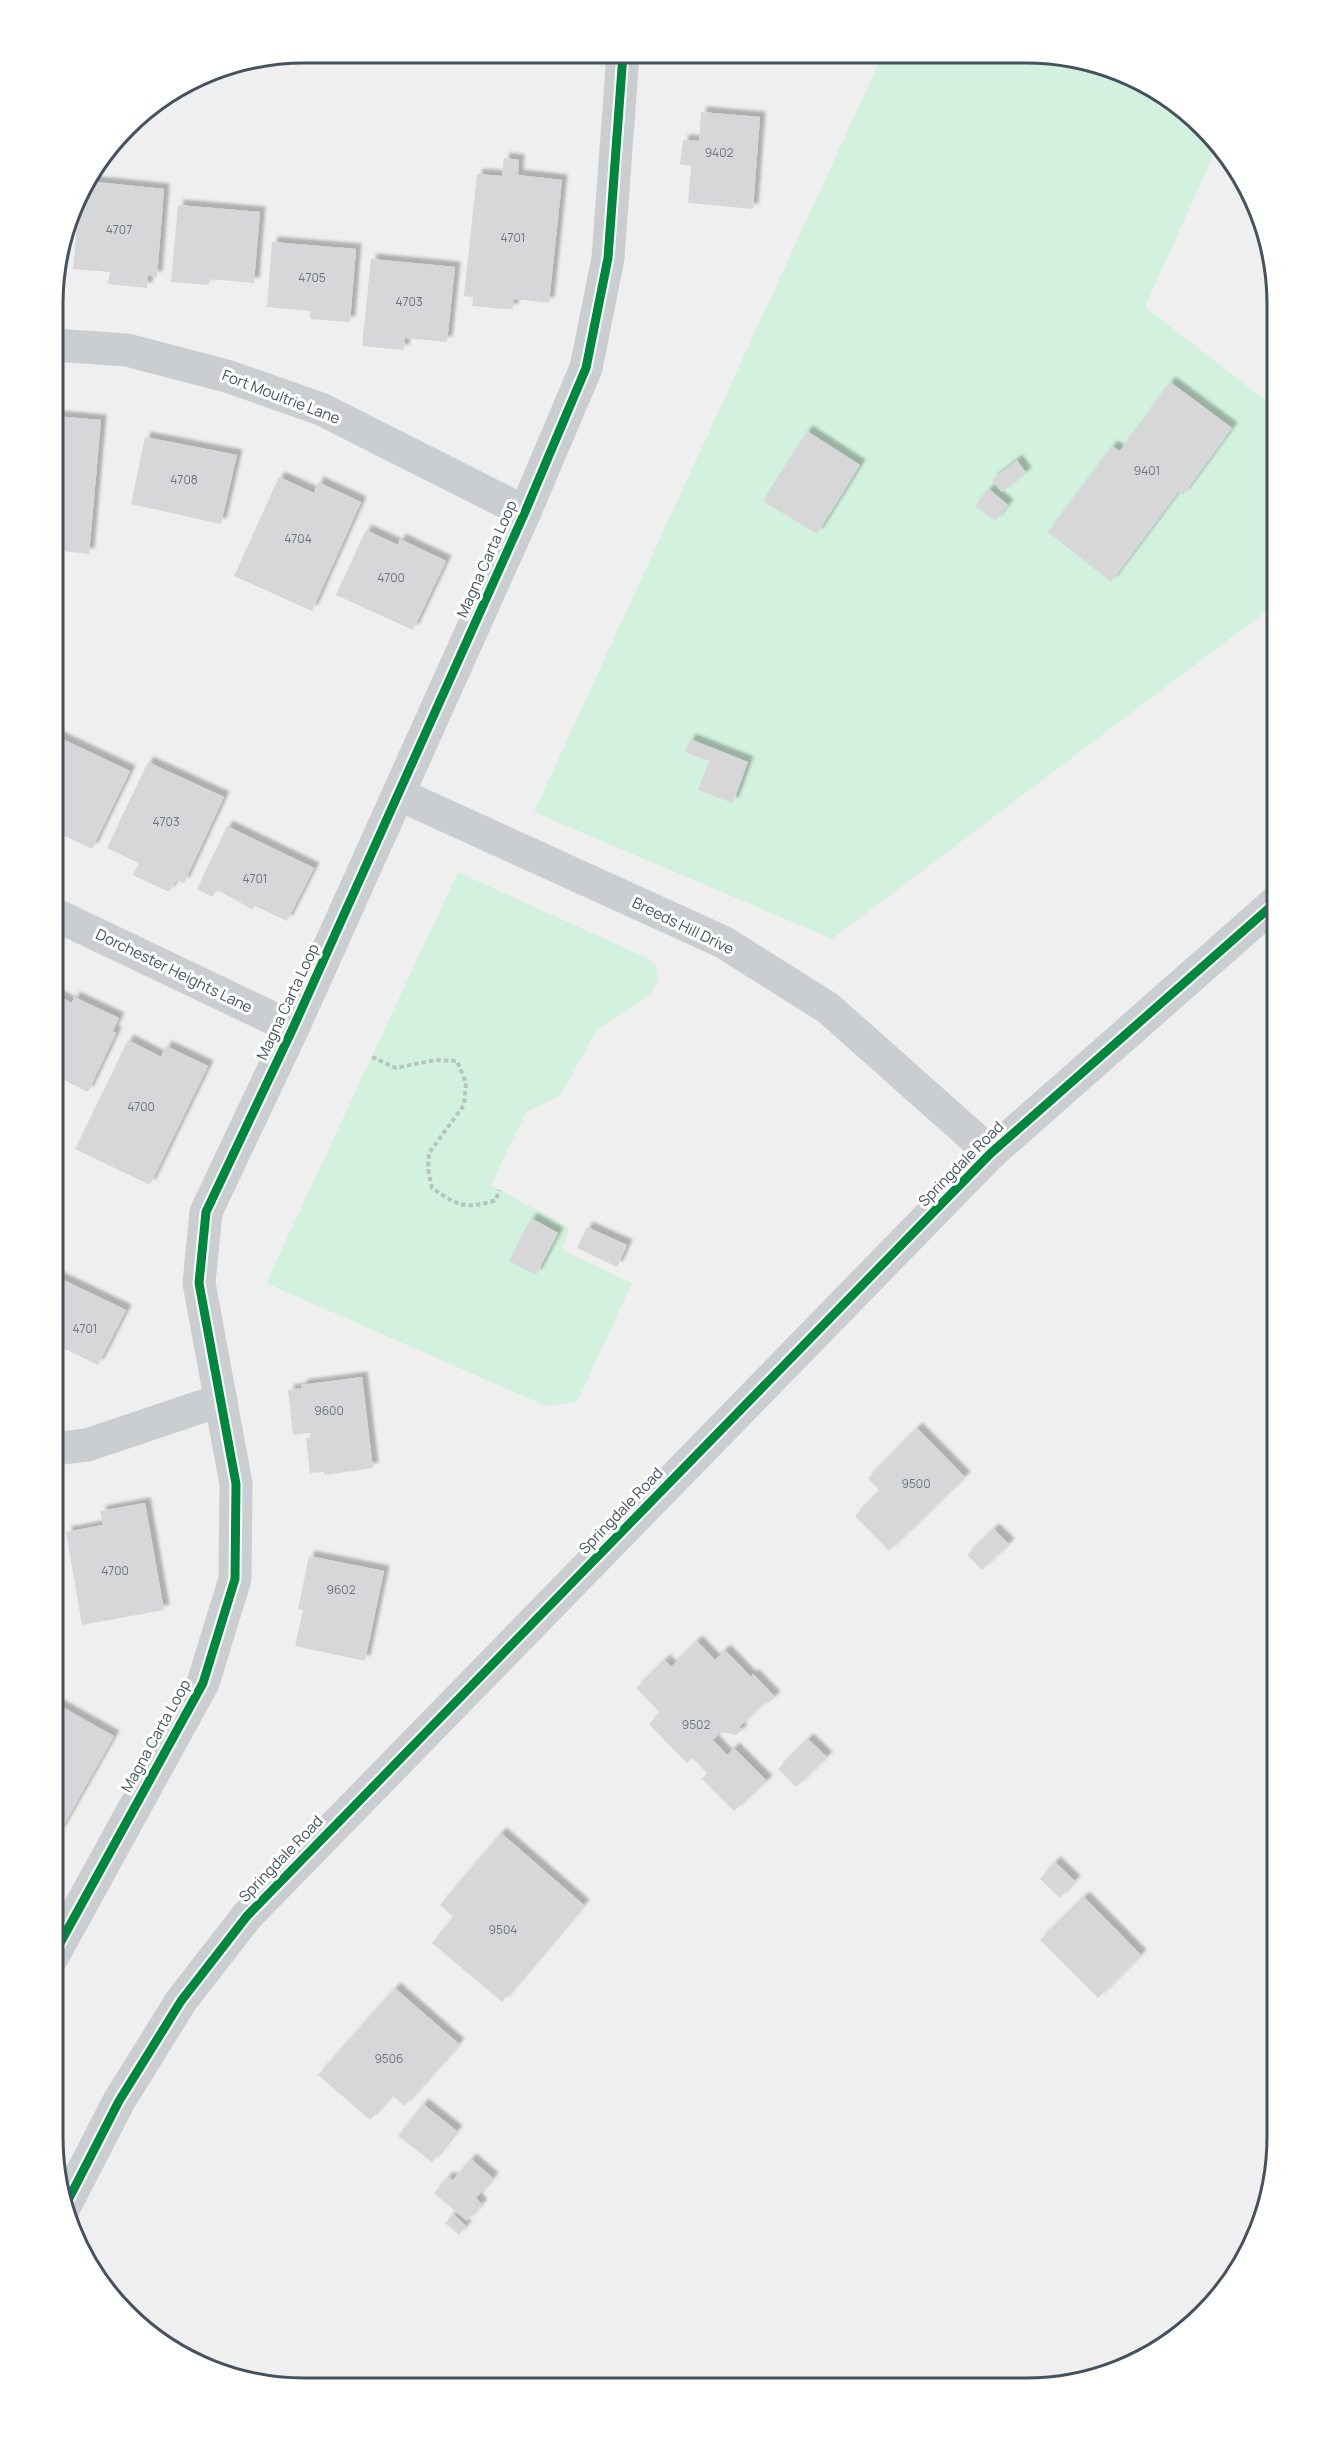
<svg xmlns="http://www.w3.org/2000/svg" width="1330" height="2441" viewBox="0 0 1330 2441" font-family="Manrope,sans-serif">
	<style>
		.green { fill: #d2f1de }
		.building { fill: #d7d7d9; filter: url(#shadow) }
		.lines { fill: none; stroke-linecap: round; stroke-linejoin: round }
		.path { stroke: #b7c5c1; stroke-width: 4; stroke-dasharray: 4.5 3; stroke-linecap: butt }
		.minor { stroke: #cbced1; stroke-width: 33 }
		.cycleway-casing { stroke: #fff; stroke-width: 13 }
		.cycleway { stroke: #00873e; stroke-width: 9 }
		.labels { text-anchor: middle; stroke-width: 6; stroke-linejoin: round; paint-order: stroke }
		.number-label { font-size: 12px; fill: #6b757e }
		.street-label { font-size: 15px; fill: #45525e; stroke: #fff }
		.rim { fill: none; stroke: #45525e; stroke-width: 3 }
	</style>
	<defs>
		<filter id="shadow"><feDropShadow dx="5.5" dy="-5.5" stdDeviation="1.5" flood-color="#0004"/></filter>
	</defs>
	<rect width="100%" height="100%" fill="#f0efef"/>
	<g class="green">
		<polygon points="882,56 1075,57 1137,78 1192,115 1218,145 1145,307 1277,409 1277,603 832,939 534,812"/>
		<polygon points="458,872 649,959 657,967 658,981 649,995 596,1031 560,1096 526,1112 491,1185 569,1228 562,1250 632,1283 577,1402 546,1406 266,1283"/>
	</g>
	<g class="building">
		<polygon points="304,52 373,53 372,64 290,56"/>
		<polygon points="701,112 760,117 753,209 688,203 691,166 680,164 683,140 699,141"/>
		<polygon points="504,158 519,160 518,175 562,180 549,303 514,299 513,309 506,309 472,306 473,297 464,296 477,174 502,176"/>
		<polygon points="87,181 164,189 157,277 148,275 147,288 108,284 110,272 73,269 80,190"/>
		<polygon points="178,205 260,212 254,283 210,279 209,285 171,282"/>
		<polygon points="272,242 356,249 350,322 310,319 310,311 267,307"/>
		<polygon points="371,259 455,267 447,342 405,338 404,350 362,346"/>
		<polygon points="1170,382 1232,428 1183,495 1179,491 1111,582 1048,532 1112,446 1120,451"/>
		<polygon points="54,416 101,420 89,554 54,550"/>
		<polygon points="807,431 860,465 817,534 763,501"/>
		<polygon points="145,437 237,455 221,524 131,504"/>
		<polygon points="1017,460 1026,473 1002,492 992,480"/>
		<polygon points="279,477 314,493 318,482 361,502 312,611 234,576"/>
		<polygon points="989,489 1008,505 995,521 975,506"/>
		<polygon points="366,530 398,545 400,539 446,561 413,630 336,595"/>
		<polygon points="54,735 130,771 92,849 54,831"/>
		<polygon points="690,739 748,762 733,803 698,790 709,761 685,752"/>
		<polygon points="148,762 224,797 184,883 176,880 169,892 133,875 139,863 107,848"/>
		<polygon points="227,826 314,868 287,921 255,906 253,910 216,889 213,897 197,889"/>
		<polygon points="54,994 72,1003 74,997 119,1018 113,1031 116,1033 88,1092 54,1075"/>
		<polygon points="128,1040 161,1057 166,1046 208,1066 150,1185 75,1149"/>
		<polygon points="531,1218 558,1233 536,1275 509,1261"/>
		<polygon points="587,1227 627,1245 617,1267 577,1248"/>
		<polygon points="53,1275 126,1310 98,1365 63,1348 62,1351 53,1347"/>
		<polygon points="362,1377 373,1468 325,1475 324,1472 310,1473 306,1438 310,1438 310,1433 293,1435 288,1390 302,1388 301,1385"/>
		<polygon points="917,1428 965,1477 889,1551 855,1516 880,1491 868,1478"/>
		<polygon points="145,1503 164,1610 82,1625 66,1532 103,1525 100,1511"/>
		<polygon points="994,1529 1009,1544 982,1570 967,1555"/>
		<polygon points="309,1556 384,1571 365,1661 295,1646 303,1610 298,1609"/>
		<polygon points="697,1641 715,1660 725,1650 751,1677 753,1674 775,1697 768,1703 766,1701 739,1727 742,1730 736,1735 721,1732 713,1740 727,1755 734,1748 767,1781 734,1811 702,1779 707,1773 692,1758 687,1763 649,1724 660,1713 636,1688 665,1660 671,1667"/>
		<polygon points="53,1702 114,1736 59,1833 53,1830"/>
		<polygon points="808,1739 827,1757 796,1787 778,1769"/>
		<polygon points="501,1833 584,1905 502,2002 432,1943 453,1917 440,1905"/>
		<polygon points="1055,1862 1075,1881 1060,1898 1040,1879"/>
		<polygon points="1084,1897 1141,1955 1098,1998 1040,1940"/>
		<polygon points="395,1988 459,2044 404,2106 392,2095 370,2120 318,2075"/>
		<polygon points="423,2104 457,2131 432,2162 398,2136"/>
		<polygon points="471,2159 493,2178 476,2198 482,2204 467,2221 434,2193 448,2177 453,2180"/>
		<polygon points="453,2214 466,2226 459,2235 445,2223"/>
	</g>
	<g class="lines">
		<path class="path" d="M372,1057L396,1068L435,1060L457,1061L466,1083L464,1105L429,1153L428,1169L432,1188C458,1206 465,1210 496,1200L499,1190"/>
		<g class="minor">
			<polyline points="55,345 127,350 230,377 321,409 525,512"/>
			<polyline points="398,794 723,942 828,1008 991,1153"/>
			<polyline points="54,914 293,1028"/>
			<polyline points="53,1449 87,1445 221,1400"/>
			<polyline points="53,1956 203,1683 235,1579 236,1484 199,1283 206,1212 293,1028 525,512 586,368 608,258 623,54"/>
			<polyline points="64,2208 119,2101 181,2001 247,1916 991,1153 1277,901"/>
		</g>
		<defs>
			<g id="cycleway">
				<polyline points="53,1956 203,1683 235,1579 236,1484 199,1283 206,1212 293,1028 525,512 586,368 608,258 623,54"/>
				<polyline points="64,2208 119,2101 181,2001 247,1916 991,1153 1277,901"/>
			</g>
		</defs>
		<use href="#cycleway" class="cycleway-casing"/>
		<use href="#cycleway" class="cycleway"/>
	</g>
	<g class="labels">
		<g class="number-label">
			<text x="719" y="157">9402</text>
			<text x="119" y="234">4707</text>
			<text x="513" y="242">4701</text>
			<text x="312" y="282">4705</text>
			<text x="409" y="306">4703</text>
			<text x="1147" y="475">9401</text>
			<text x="184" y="484">4708</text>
			<text x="298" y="543">4704</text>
			<text x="391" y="582">4700</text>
			<text x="166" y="826">4703</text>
			<text x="255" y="883">4701</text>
			<text x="141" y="1111">4700</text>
			<text x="85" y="1333">4701</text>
			<text x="329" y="1415">9600</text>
			<text x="916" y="1488">9500</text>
			<text x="115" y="1575">4700</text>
			<text x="341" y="1594">9602</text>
			<text x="696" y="1729">9502</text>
			<text x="503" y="1934">9504</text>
			<text x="389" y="2063">9506</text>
		</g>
		<g class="street-label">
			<text transform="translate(281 397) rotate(21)" y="5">Fort Moultrie Lane</text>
			<text transform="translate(487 559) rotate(-66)" y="5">Magna Carta Loop</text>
			<text transform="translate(683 926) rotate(26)" y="5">Breeds Hill Drive</text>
			<text transform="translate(174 971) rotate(26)" y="5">Dorchester Heights Lane</text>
			<text transform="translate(288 1002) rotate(-65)" y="5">Magna Carta Loop</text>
			<text transform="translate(961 1164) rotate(-45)" y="5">Springdale Road</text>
			<text transform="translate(621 1511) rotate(-46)" y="5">Springdale Road</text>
			<text transform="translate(156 1736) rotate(-61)" y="5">Magna Carta Loop</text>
			<text transform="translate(281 1859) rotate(-46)" y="5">Springdale Road</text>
		</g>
	</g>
	<path d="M0 0H1330V2441H0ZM304 63H1026A241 241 0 0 1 1267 304V2137A241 241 0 0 1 1026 2378H304A241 241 0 0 1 63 2137V304A241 241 0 0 1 304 63Z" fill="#fff" fill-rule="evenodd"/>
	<path class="rim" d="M304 63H1026A241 241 0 0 1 1267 304V2137A241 241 0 0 1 1026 2378H304A241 241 0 0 1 63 2137V304A241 241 0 0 1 304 63Z"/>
</svg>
